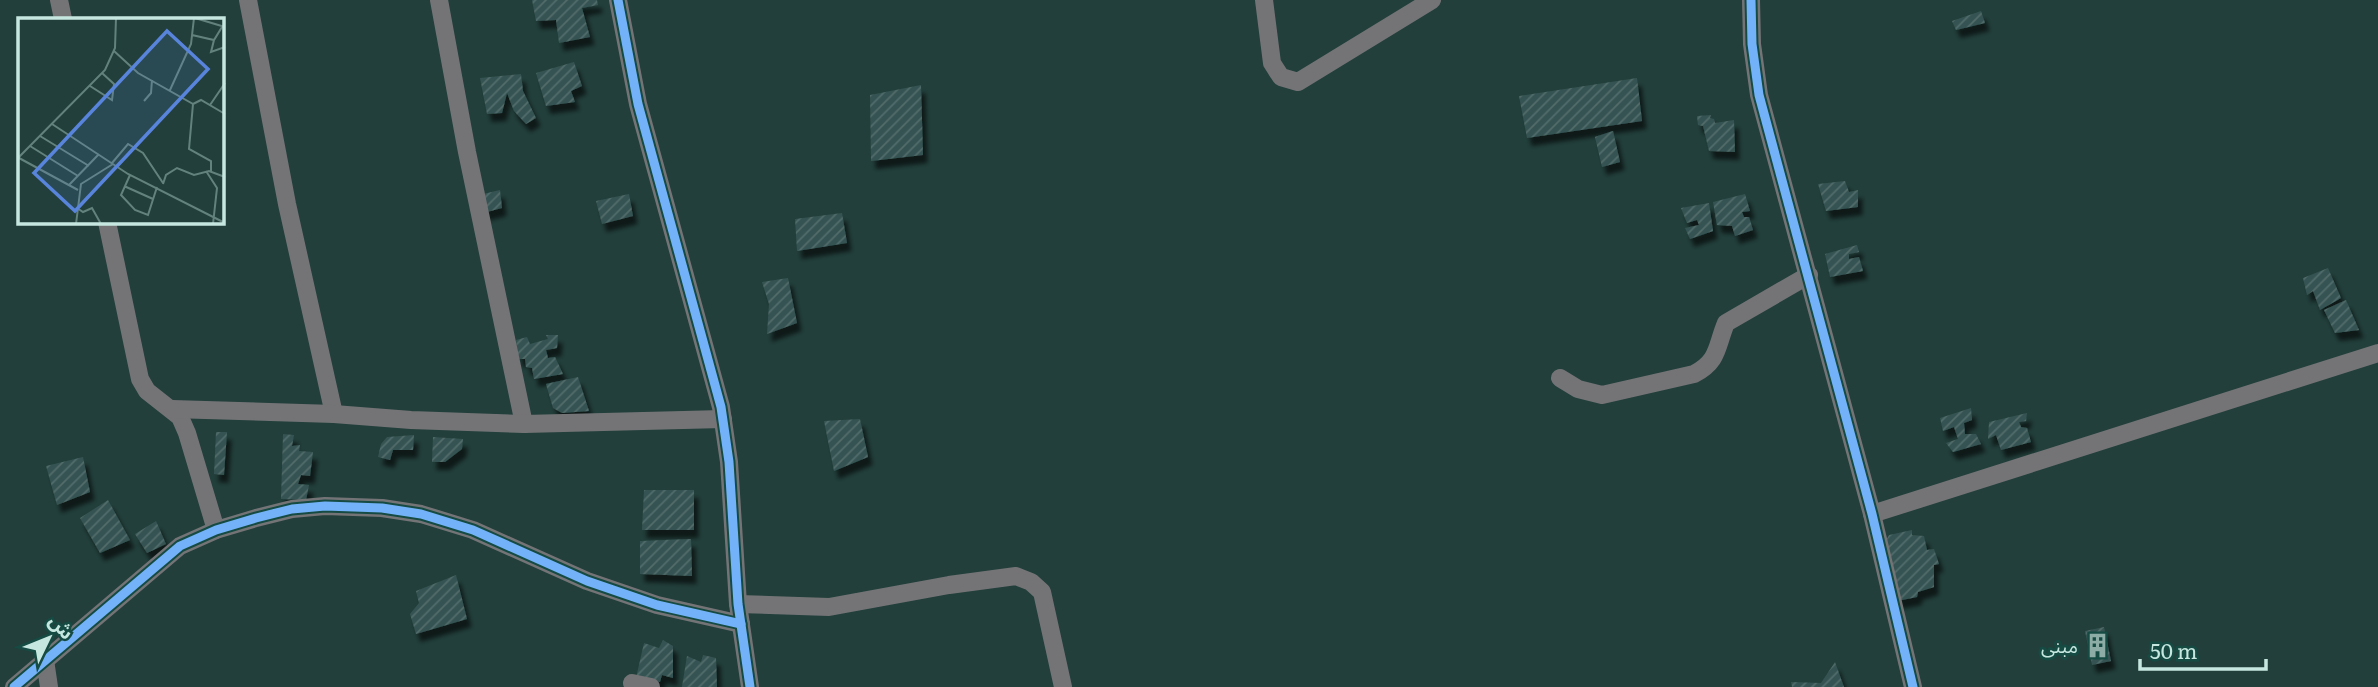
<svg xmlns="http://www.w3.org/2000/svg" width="2378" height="687" viewBox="0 0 2378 687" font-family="Literata,'Noto Sans Arabic',serif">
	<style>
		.building { fill: url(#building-hatch); filter: url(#shadow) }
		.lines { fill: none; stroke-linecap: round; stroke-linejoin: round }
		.street { stroke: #747476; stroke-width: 18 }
		.cycleway-casing { stroke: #164b43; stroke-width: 13 }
		.cycleway { stroke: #73b2f8; stroke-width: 9 }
		.labels { text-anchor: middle; stroke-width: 6; stroke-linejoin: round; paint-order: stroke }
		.poi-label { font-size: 19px; fill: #c6e7e0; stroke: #164b43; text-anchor: end }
		.inset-road { fill: none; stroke: #64827d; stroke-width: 2 }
		.view { fill: #5884db; fill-opacity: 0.15; stroke: #5884db; stroke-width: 3.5 }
		.inset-edge { fill: none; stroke: #c6e7e0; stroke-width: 3.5 }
	</style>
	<defs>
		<pattern id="building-hatch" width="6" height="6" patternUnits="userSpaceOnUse" patternTransform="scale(1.75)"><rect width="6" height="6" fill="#365352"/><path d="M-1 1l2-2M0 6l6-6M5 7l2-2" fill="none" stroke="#526c6b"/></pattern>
		<filter id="shadow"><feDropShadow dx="4.5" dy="8" stdDeviation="2" flood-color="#0009"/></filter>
	</defs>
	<rect width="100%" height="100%" fill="#223f3b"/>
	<g class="building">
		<polygon points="532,0 597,0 598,5 582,8 590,37 559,43 556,20 536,21"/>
		<polygon points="1981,11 1985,23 1956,30 1952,21"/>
		<polygon points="574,62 582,86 571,91 575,102 546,106 536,73"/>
		<polygon points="521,74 523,91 536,118 526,124 514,111 507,93 502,113 487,114 480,78"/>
		<polygon points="1637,78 1642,121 1527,138 1519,96"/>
		<polygon points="921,85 923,155 871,161 870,95"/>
		<polygon points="1711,115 1710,118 1714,119 1715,123 1734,120 1735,152 1709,151 1703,126 1698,125 1697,116"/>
		<polygon points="1613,131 1620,162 1602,167 1595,137"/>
		<polygon points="1845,181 1849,192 1858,190 1858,207 1826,211 1818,184"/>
		<polygon points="500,190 502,208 483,213 483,194"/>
		<polygon points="629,194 633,216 602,224 596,201"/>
		<polygon points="1745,194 1750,211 1742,212 1744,217 1749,217 1753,230 1735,236 1732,226 1717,225 1713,202"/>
		<polygon points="1709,203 1713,231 1690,239 1685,228 1699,225 1697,220 1687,223 1681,208"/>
		<polygon points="842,213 847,243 797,251 795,219"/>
		<polygon points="1857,245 1859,252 1849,254 1849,259 1859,257 1863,271 1830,277 1825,254"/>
		<polygon points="2328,268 2341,298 2320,310 2313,291 2307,295 2303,278"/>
		<polygon points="788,278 797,323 767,334 769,304 762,282"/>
		<polygon points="2346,300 2359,330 2335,333 2324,310"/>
		<polygon points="546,335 558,335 557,348 546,350 548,358 555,357 563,374 534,379 532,368 526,367 525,359 518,359 516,340 527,337 530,344 548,339"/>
		<polygon points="578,377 589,411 562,413 553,408 546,384"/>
		<polygon points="1971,408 1972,420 1964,423 1965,434 1976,434 1981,444 1953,452 1946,443 1958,439 1954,427 1943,431 1940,418"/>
		<polygon points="2027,413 2026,421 2019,422 2021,427 2027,428 2031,442 2001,450 1996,435 1988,439 1989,422"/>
		<polygon points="860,419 868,457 834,471 824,421"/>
		<polygon points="216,432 227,432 224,475 214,474"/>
		<polygon points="283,434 294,435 292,446 300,445 299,451 313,452 310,476 301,475 298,484 309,485 306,500 281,499"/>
		<polygon points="414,435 413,450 393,450 390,460 378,457 381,444 387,437"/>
		<polygon points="433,437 463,439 462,449 445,462 432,462"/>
		<polygon points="83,457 90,492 57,505 46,466"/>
		<polygon points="644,490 694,490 694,530 642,530"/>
		<polygon points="108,500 130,540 100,553 80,518"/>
		<polygon points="156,521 166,544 147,553 135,534"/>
		<polygon points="1912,530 1912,535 1924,536 1927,550 1934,549 1939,564 1934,565 1934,587 1918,592 1917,597 1897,601 1884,544 1889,535"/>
		<polygon points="691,539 692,576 640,574 640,541"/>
		<polygon points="456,575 467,619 416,634 410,614 419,603 416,591"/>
		<polygon points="2104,627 2111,661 2092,665 2085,631"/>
		<polygon points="663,640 673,646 673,678 662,675 660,682 636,678 644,643 659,648"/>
		<polygon points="703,655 716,658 717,687 682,687 687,656 701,662"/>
		<polygon points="1835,662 1844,687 1792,687 1791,682 1821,683"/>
	</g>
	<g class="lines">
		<g class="street">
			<polyline points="59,0 63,19"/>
			<polyline points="248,0 287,204 334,414"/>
			<polyline points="439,0 467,152 524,424"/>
			<polyline points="618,0 638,104 721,407 729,462 738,604 750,687"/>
			<polyline points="1264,0 1272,63 1281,77 1298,82 1432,0"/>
			<polyline points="1751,0 1752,44 1759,95 1872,514 1913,687"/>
			<polyline points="107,222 140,379 147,391 180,417 187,433 216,530"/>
			<path d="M1560,378L1578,389L1602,395L1694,374C1719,361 1716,347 1726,323L1809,275"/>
			<polyline points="172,409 334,414 411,420 524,424 723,419"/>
			<polyline points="1872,514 2378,353"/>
			<polyline points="738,604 829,607 949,585 1016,576 1031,582 1042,592 1063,687"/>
			<polyline points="45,660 49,687"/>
			<polyline points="632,683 651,687"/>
			<polyline points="14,687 180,546 216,530 256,518 292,509 325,506 382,508 421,514 473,530 587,581 657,605 741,624"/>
		</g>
		<defs>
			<g id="cycleway">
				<polyline points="618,0 638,104 721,407 729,462 738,604 750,687"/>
				<polyline points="1751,0 1752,44 1759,95 1872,514 1913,687"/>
				<polyline points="14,687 180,546 216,530 256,518 292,509 325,506 382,508 421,514 473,530 587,581 657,605 741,624"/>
			</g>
		</defs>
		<use href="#cycleway" class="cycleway-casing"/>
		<use href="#cycleway" class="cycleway"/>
	</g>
	<defs>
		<symbol id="building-bare" viewBox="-9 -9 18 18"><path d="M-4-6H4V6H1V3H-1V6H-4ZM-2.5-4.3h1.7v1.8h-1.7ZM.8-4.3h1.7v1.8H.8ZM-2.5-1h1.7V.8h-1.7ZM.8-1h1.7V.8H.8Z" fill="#8daca6" stroke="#164b43" stroke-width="2.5" paint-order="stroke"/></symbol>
	</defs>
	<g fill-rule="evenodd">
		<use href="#building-bare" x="2080" y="628" width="35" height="35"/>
	</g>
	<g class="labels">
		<g class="poi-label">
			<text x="2078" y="653">مبنى</text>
		</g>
	</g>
	<g transform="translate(18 18)">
		<rect width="206" height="206" fill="#223f3b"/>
		<path class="inset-road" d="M177,0L207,9M174,17L196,22L204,9M196,22L193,34L207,29M96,33L120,55L175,86L171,131L193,143V153M72,68L94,82L96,66L84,55M152,72L173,26L176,0M126,83L133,75L134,62M175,86L183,82L207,96M192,87L207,65M34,106L110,156L207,205M22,118L71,148M12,128L60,158M0,140L87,52L97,30L98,0M1,140L60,172M94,145L110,126L125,135L145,165M188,153L199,170L195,206M112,157L103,177L117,192L130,197L139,169M145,166L148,157L159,150L176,157L191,153L207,159M51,167L81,136M106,168L135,181M59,190L65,194L74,190L83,206M58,206L63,166L95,146"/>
		<path class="view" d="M149,13L190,51L57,193L16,155Z"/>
		<rect width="206" height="206" class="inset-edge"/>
	</g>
	<g transform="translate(49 638) rotate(47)" stroke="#164b43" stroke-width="5" paint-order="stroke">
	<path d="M0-5L12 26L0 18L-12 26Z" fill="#c6e7e0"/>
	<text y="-10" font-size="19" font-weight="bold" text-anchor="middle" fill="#c6e7e0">ش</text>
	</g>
	<path d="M2140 659v10h126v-10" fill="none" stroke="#c6e7e0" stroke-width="3.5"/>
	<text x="2150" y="659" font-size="21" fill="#c6e7e0" stroke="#164b43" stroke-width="5" paint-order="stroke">50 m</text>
</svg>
